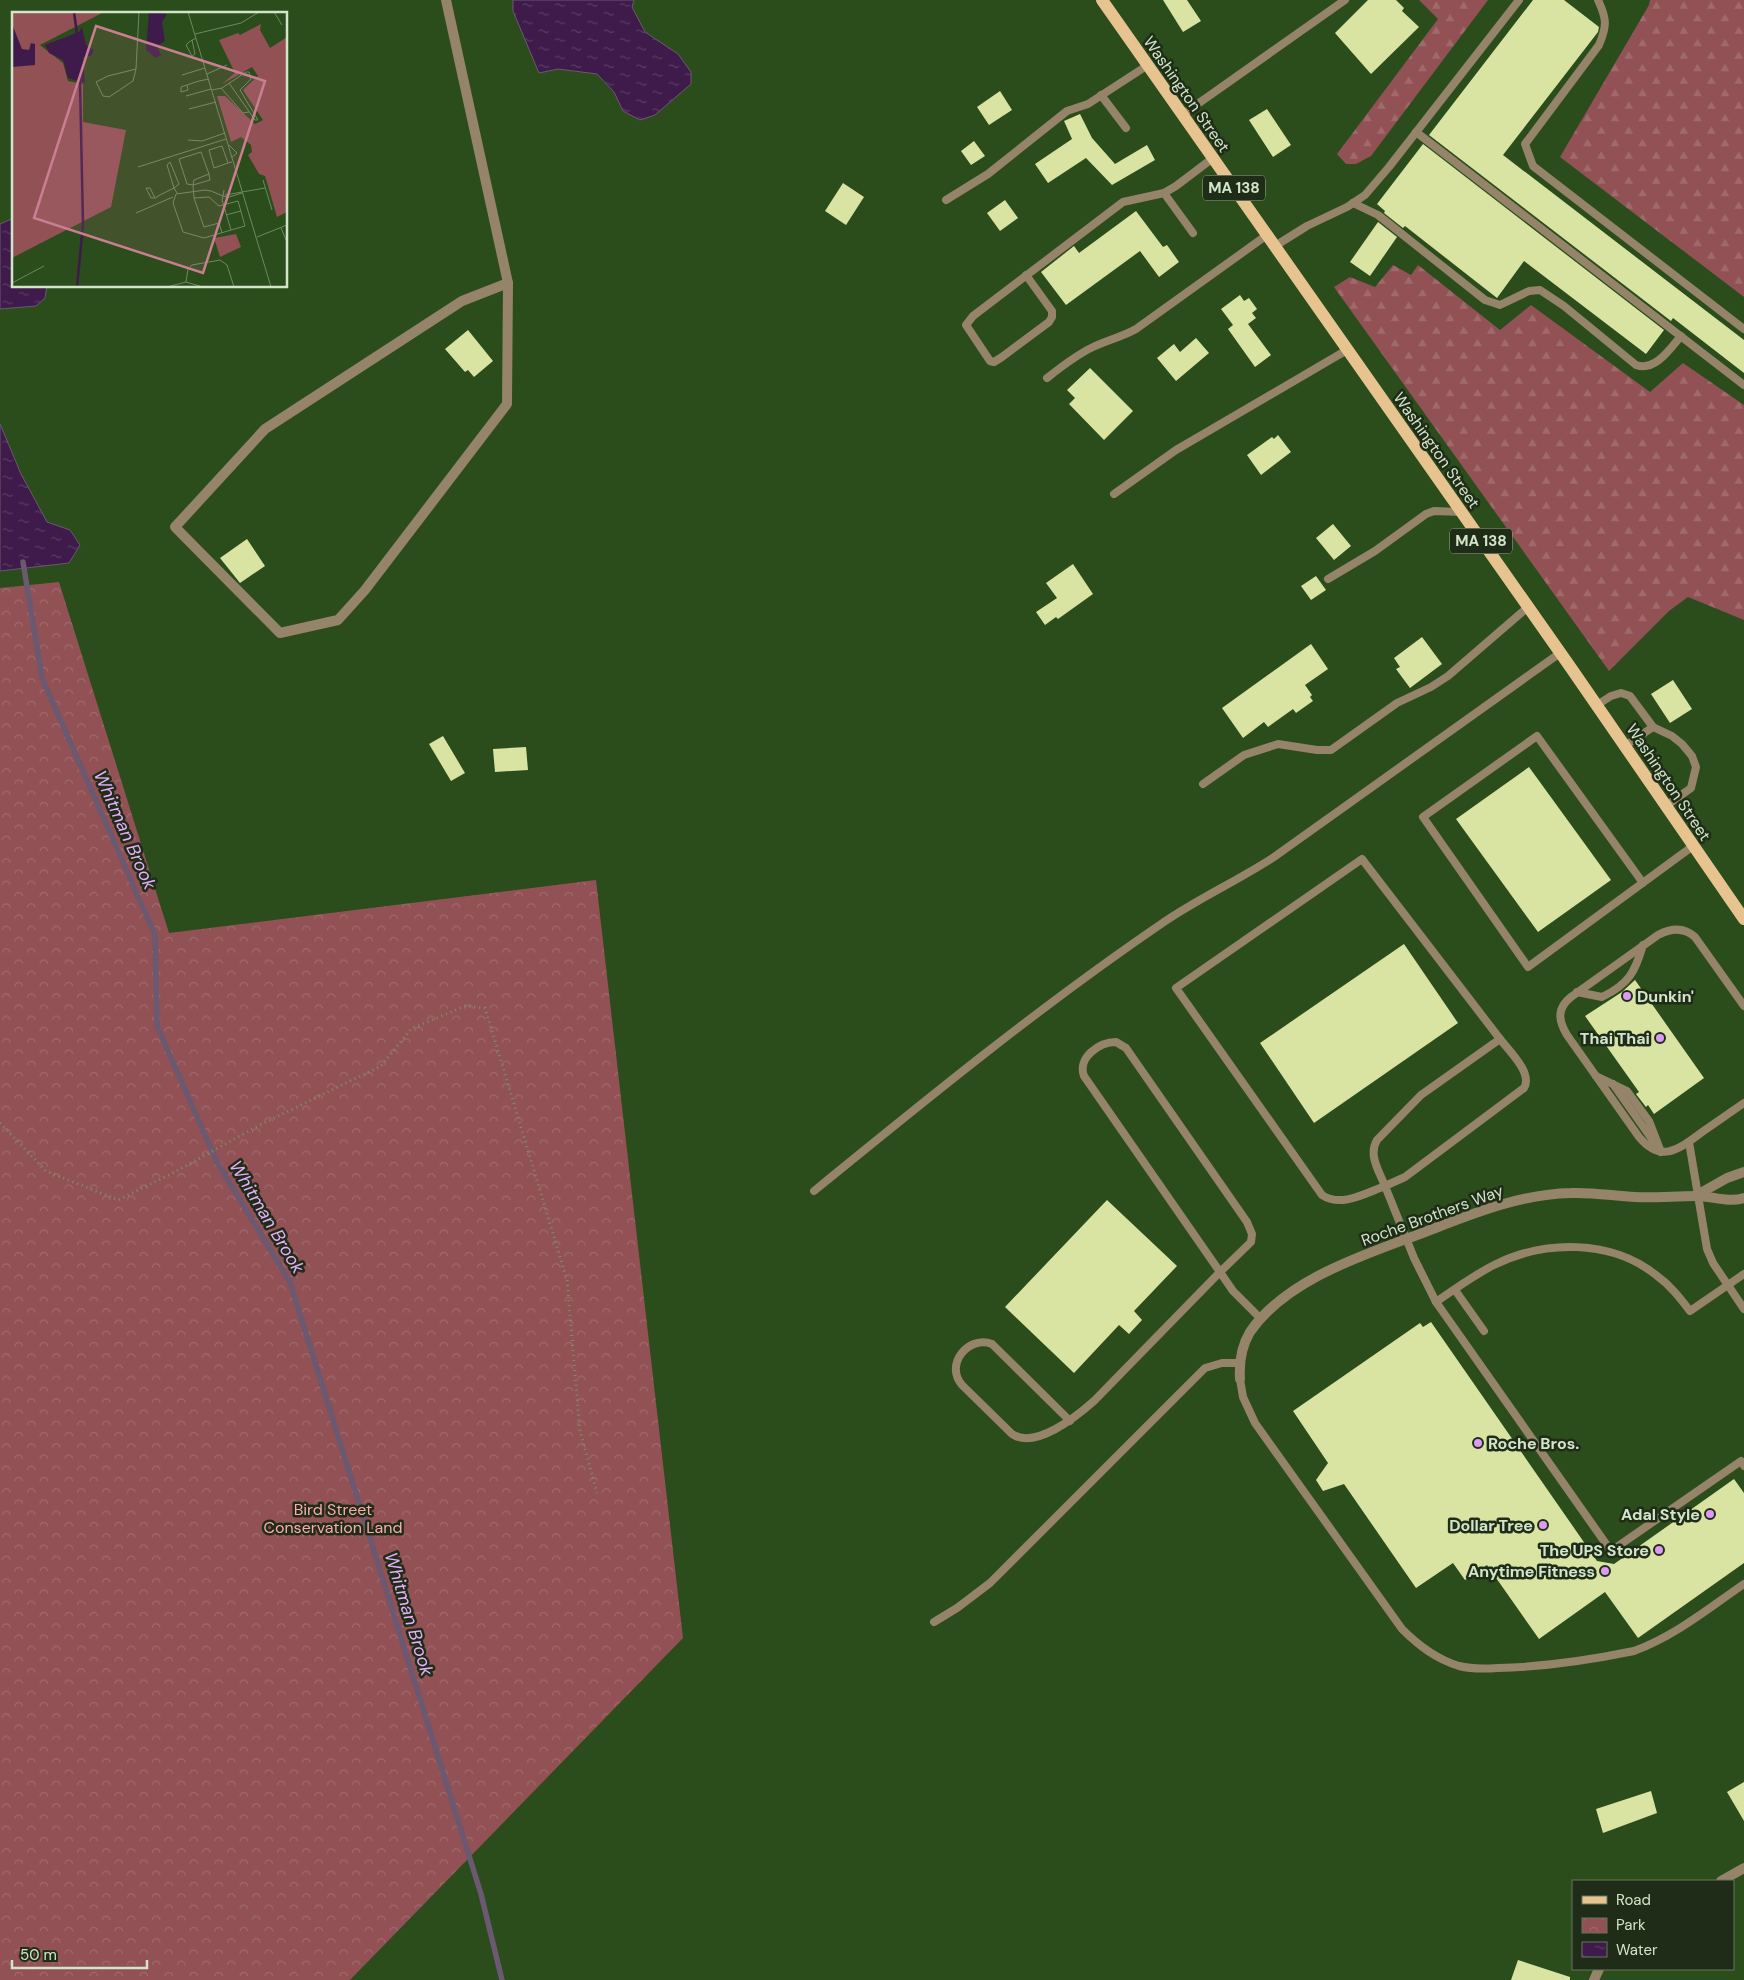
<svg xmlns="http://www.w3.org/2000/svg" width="1744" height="1980" viewBox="0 0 1744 1980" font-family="'DM Sans',sans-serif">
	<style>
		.forest { fill: url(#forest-firs) }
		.park { fill: url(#park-crowns) }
		.water { fill: url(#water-ripples); stroke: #6b5871 }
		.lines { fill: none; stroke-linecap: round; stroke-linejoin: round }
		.stream { stroke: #6b5871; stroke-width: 5.5 }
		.building { fill: #d9e4a3 }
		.path { stroke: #78936c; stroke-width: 3; stroke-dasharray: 1 4; stroke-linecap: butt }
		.service { stroke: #95836a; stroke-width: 8 }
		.minor { stroke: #95836a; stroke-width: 10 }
		.primary { stroke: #e7c38f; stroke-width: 12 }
		.poi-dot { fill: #dc99f5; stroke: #1f2d18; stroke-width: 2 }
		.labels { text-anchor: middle; stroke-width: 5; stroke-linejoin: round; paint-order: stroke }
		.shield { fill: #1f2d18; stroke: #9cae94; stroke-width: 1 }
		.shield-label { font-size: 15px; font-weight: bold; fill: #d2e5c9 }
		.street-label { font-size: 16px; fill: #d2e5c9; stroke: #1f2d18 }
		.poi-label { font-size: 16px; font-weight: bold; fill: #d2e5c9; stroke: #1f2d18; text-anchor: end }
		.park-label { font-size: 16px; fill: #fdaaae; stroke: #1f2d18 }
		.water-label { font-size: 18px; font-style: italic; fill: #e8affe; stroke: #1f2d18 }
		.inset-river { fill: none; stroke: #3f1b4b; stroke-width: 2.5 }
		.inset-road { fill: none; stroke: #6e8961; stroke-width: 1 }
		.view { fill: #ca7e92; fill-opacity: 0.15; stroke: #ca7e92; stroke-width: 2.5 }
		.inset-edge { fill: none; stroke: #d2e5c9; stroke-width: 2.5 }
	</style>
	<defs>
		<pattern id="forest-firs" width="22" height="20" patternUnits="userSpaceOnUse" patternTransform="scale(1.25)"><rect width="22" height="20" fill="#915155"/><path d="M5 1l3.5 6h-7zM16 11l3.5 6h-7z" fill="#a06a6c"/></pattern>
		<pattern id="park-crowns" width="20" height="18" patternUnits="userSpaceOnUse" patternTransform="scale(1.25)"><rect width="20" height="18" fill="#915155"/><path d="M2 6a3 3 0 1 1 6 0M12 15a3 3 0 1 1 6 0" fill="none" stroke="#a06a6c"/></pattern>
		<pattern id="water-ripples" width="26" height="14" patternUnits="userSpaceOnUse" patternTransform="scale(1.25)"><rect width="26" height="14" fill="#3f1b4b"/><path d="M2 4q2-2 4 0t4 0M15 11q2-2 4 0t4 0" fill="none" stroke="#5a3c64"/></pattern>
	</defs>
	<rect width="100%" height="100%" fill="#2b4c1b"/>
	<g class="forest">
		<polygon points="1419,0 1488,0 1371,156 1356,164 1346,164 1337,154 1438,19"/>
		<polygon points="1650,0 1744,0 1744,297 1560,157 1649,5"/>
		<polygon points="1393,265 1411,275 1418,265 1500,330 1531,305 1650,392 1683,363 1744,405 1744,620 1688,597 1669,611 1609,671 1334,287 1350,277 1375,287"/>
	</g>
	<polygon class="park" points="59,582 169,933 596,880 683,1638 350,1980 0,1980 0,588"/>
	<g class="water">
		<polygon points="513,0 634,0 632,7 645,32 678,54 691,72 691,84 655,115 640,120 623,111 614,92 597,74 558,69 539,73 513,11"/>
		<polygon points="14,218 14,286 47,286 45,298 36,306 0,309 0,224"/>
		<polygon points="0,424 21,474 47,522 70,530 80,545 69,563 0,571"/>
	</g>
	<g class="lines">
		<polyline class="stream" points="23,562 42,678 155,935 157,1026 217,1162 290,1282 481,1894 502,1980"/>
	</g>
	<g class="building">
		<polygon points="1163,0 1187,0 1201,21 1183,32"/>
		<polygon points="1368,0 1396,0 1404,8 1402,11 1419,27 1371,74 1335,33"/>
		<polygon points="1533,0 1564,0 1599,27 1598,32 1503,155 1744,340 1744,373 1673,318 1671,321 1429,135"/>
		<polygon points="1000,91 1012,110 989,125 977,107"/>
		<polygon points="1267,109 1291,145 1273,157 1249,120"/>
		<polygon points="1080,114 1092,138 1115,164 1147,145 1155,160 1112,185 1086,158 1048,183 1035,164 1072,139 1064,121"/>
		<polygon points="974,141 985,156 971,165 961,151"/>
		<polygon points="1423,144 1664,330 1646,354 1524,261 1497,298 1405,226 1403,228 1384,213 1385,211 1377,204"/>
		<polygon points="843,183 864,197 846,225 825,211"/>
		<polygon points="1005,200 1018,218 1000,231 987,213"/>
		<polygon points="1136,211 1163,247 1167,245 1179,262 1159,277 1140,251 1066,305 1041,272 1074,246 1079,253"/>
		<polygon points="1378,222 1397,237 1370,276 1350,262"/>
		<polygon points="1240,295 1244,301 1249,298 1257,309 1252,313 1256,318 1248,324 1271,355 1255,367 1228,329 1233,325 1221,309"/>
		<polygon points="468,330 493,361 474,377 468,370 465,372 445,349"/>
		<polygon points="1196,338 1209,353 1176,381 1157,358 1174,344 1180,352"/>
		<polygon points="1090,368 1133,411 1104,440 1069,404 1075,398 1067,390"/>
		<polygon points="1278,435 1291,452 1261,475 1247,455 1272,437 1274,439"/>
		<polygon points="1333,524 1351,546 1334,560 1316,538"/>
		<polygon points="247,539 265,566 240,583 220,558"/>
		<polygon points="1073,564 1093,594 1058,619 1056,617 1045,625 1036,612 1057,598 1046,583"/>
		<polygon points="1316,576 1326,590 1311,600 1301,586"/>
		<polygon points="1422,637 1442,664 1410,688 1396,669 1400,667 1394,658"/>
		<polygon points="1311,644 1328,669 1305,685 1312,695 1310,697 1313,701 1296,713 1293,709 1268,727 1264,722 1243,738 1222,708"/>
		<polygon points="1673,680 1692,709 1670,723 1651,694"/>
		<polygon points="443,736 465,773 451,781 429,744"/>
		<polygon points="526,747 528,770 495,772 493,749"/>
		<polygon points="1529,767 1611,880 1538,932 1456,819"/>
		<polygon points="1404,944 1458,1023 1314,1123 1260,1043"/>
		<polygon points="1635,980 1704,1078 1654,1114 1648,1105 1646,1107 1636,1094 1639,1092 1585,1016 1622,992"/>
		<polygon points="1107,1200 1177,1266 1134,1311 1142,1320 1129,1334 1119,1325 1074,1373 1005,1307"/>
		<polygon points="1431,1322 1597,1561 1614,1564 1734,1479 1744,1493 1744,1563 1638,1638 1605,1592 1539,1639 1487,1565 1465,1580 1453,1563 1416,1588 1344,1484 1323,1491 1316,1480 1328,1463 1293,1411 1420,1323 1423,1327"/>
		<polygon points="1744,1782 1744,1821 1727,1792"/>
		<polygon points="1651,1791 1657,1813 1603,1833 1596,1809"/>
		<polygon points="1518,1960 1570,1977 1570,1980 1511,1980"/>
	</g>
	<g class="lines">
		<polyline class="path" points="0,1123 46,1171 118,1200 171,1174 258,1126 381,1066 411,1029 465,1006 485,1008 567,1280 580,1431 597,1493"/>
		<g class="service">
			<path d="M1598,0C1607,19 1607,26 1599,45L1525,144L1533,166L1744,329"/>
			<polyline points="1101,95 1126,128"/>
			<polyline points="1182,115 1345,0"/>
			<polyline points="1416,132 1744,385"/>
			<polyline points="1164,193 1193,233"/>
			<polyline points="946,200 988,174 1067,111 1088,104 1148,65"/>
			<path d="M1353,203L1378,215L1485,300L1500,305L1529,291L1540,290L1564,306L1636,365C1655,372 1670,349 1681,336"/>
			<polyline points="1275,246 1307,226 1347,207 1365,195 1389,167 1519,0"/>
			<polyline points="1026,275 1052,311 1052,317 1049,322 1002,357 994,362 990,361 966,325 973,316 1123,202 1164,193 1176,186 1213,158"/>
			<path d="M1047,378C1061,367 1076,355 1093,347C1107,340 1122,337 1136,329L1267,235"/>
			<polyline points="1114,494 1176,450 1347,350"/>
			<polyline points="1328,579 1375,551 1426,514 1434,511 1461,512"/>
			<polyline points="1597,705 1611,696 1621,693 1630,696 1653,727 1672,736 1682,744 1692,756 1696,767 1691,788 1666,806"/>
			<polyline points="1625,746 1653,727"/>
			<polyline points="1203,784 1244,755 1278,744 1317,750 1331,750 1397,703 1431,687 1448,676 1528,607"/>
			<polyline points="1643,883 1537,736 1423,817 1528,967 1693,846"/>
			<path d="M1577,992L1602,997C1629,984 1635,972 1643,945"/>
			<path d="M1744,1006L1695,937C1684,927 1671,928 1658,935L1571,997C1557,1008 1558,1020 1567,1035L1639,1137C1663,1166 1682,1146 1705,1130C1718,1121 1731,1112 1744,1103"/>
			<path d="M1500,1039C1509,1051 1533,1073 1524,1088L1405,1177L1385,1186C1379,1171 1368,1155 1377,1140L1421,1095Z"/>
			<polyline points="1596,1076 1627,1091 1649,1121 1661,1152"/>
			<polyline points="1613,1084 1654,1142"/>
			<polyline points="1689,1142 1707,1249 1713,1263 1744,1309"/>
			<path d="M814,1191C928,1098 1042,1005 1164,922C1199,898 1239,880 1274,857L1560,653"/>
			<path d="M1744,1274L1690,1311C1680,1298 1670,1285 1656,1275C1611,1239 1544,1240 1494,1265C1474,1275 1455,1289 1436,1302L1611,1551L1741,1461L1744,1466"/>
			<polyline points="1455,1290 1484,1331"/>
			<path d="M1436,1302L1414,1258L1385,1186C1366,1193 1341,1208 1322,1195L1176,988L1362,859L1500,1039"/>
			<path d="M1240,1379L1243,1397L1255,1423L1402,1629C1419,1646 1436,1659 1459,1666C1471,1669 1485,1669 1498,1668C1543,1667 1590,1660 1634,1651C1675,1636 1709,1608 1744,1584"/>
			<path d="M1070,1421L992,1344C969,1335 944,1364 962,1385L1012,1434C1035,1450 1077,1416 1094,1401L1220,1272L1084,1076C1077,1058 1099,1042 1116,1042L1126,1048L1247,1222L1252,1234L1251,1242L1220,1272L1233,1291L1261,1319"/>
			<polyline points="934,1622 957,1608 990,1583 1205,1368 1222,1363 1240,1363"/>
		</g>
		<g class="minor">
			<polyline points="446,0 508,283"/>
			<polygon points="508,283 507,404 365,590 338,620 280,633 175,527 265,429 462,301"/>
			<polyline points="1697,1195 1727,1178 1744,1172"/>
			<path d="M1240,1379C1239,1363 1241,1347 1250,1332C1287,1278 1367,1254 1425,1232C1472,1214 1520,1194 1571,1193C1592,1192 1614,1196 1635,1197C1655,1198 1675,1196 1696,1196C1712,1196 1728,1203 1744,1198"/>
			<polyline points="1721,1881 1744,1868"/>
			<polyline points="1594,1980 1599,1969"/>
		</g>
		<polyline class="primary" points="1102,0 1571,668 1744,919"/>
	</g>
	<g class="poi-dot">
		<circle cx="1627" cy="996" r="5"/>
		<circle cx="1660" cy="1038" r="5"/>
		<circle cx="1478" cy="1443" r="5"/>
		<circle cx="1710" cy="1514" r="5"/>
		<circle cx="1543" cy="1525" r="5"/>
		<circle cx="1659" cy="1550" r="5"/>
		<circle cx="1605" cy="1571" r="5"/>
	</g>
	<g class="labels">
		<g class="shield">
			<rect x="1203" y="175.5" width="62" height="25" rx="4"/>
			<rect x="1450" y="528.5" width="62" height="25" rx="4"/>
		</g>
		<g class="shield-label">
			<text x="1234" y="193">MA 138</text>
			<text x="1481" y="546">MA 138</text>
		</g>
		<g class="street-label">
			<text transform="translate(1187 94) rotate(55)" y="6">Washington Street</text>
			<text transform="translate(1437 450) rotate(55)" y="6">Washington Street</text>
			<text transform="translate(1669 782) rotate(56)" y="6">Washington Street</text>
			<text transform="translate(1432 1215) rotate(-20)" y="6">Roche Brothers Way</text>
		</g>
		<g class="poi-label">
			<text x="1637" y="1002" text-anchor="start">Dunkin'</text>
			<text x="1650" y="1044">Thai Thai</text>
			<text x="1488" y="1449" text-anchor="start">Roche Bros.</text>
			<text x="1700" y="1520">Adal Style</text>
			<text x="1533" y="1531">Dollar Tree</text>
			<text x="1649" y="1556">The UPS Store</text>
			<text x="1595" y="1577">Anytime Fitness</text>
		</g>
		<g class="park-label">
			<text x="333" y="1515">Bird Street<tspan x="333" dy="18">Conservation Land</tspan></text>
		</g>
		<g class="water-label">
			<text transform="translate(125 830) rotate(66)" y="6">Whitman Brook</text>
			<text transform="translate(267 1217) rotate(59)" y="6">Whitman Brook</text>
			<text transform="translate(409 1614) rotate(73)" y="6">Whitman Brook</text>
		</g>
	</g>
	<g transform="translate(12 12)">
		<rect width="275" height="275" fill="#2b4c1b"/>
		<path d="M249,12L248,18L258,36L275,25V200L265,205L253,164L247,162L236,143L240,140L239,133L229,125L219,130L205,84H213L243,112L251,108L231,78L246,64L240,55L210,72L223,61L207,28L226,21L228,23Z" fill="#915155"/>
		<path d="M0,0H92L28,33L51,51L56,69L71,72V110L114,118L99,195L0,246ZM275,118V200L274,201L262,160H257L263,123ZM224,222L229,235L208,245L202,226Z" fill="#915155"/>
		<path d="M137,0L155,2L150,10L153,29L145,34L149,43L144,46L134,38ZM0,12L10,37L17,38L19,31L23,32V53L0,55ZM70,15L74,33L82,38L79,44L71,45L73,71L56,66L51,48L37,41L33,33L67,20Z" fill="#3f1b4b"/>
		<path class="inset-river" d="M62,0L65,22M65,275L71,213L68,70"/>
		<path class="inset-road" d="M176,0L259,275M262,0L270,13M183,22L229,11L247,0M180,28L183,42L180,44L174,33L177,30L184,26M124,57L121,69L97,85L91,84L84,70L96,64ZM124,57L127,0M195,62L215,53M170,63L193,56M175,73L176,78L169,80V75L187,69L197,67M209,76L231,101L237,100M200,78L210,76L234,60H237L239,67L228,78L246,108H243L217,71M174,84L199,77M177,97L204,90M176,128L190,129L213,121M217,133L225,141L220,145M216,151L210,134L197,138L202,156L216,151L220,150M126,155L214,127M197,162L198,168L181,173L182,168ZM251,168L260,198M212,178L211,184L210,188L211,191L219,218L192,226L171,220L161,191L164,182L193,178L199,179L211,184L215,185H217L230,181M213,183L253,176M143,186L138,176H134L139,186H143L145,185L146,184L162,176L155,153L158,150L167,172L162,176L165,181M182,186L181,173L175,172L167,147L189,140L197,162M124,201L161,185M214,203L229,199M269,216L275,230M210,221L207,211L192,215L182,186L197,185L207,194L226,189L233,214L219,218M245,225L275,213M174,270L176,257L180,253L208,248L215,253L222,275M0,271L32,254M155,275L174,270L191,275"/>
		<path class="view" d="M84,14L253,69L191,261L22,206Z"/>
		<rect width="275" height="275" class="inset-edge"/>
	</g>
	<rect x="1572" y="1880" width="162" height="90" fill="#1f2d18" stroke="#67775f"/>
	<rect x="1582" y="1896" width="25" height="8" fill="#e7c38f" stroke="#67775f"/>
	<text x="1616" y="1905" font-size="15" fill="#d2e5c9">Road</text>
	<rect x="1582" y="1918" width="25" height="15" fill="url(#park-crowns)" stroke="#67775f"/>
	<text x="1616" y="1930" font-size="15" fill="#d2e5c9">Park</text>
	<rect x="1582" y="1942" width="25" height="15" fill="url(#water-ripples)" stroke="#67775f"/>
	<text x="1616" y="1955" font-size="15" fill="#d2e5c9">Water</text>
	<path d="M12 1960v8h135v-8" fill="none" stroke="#d2e5c9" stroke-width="2.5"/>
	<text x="20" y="1960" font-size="15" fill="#d2e5c9" stroke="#1f2d18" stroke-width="4" paint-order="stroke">50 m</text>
</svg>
